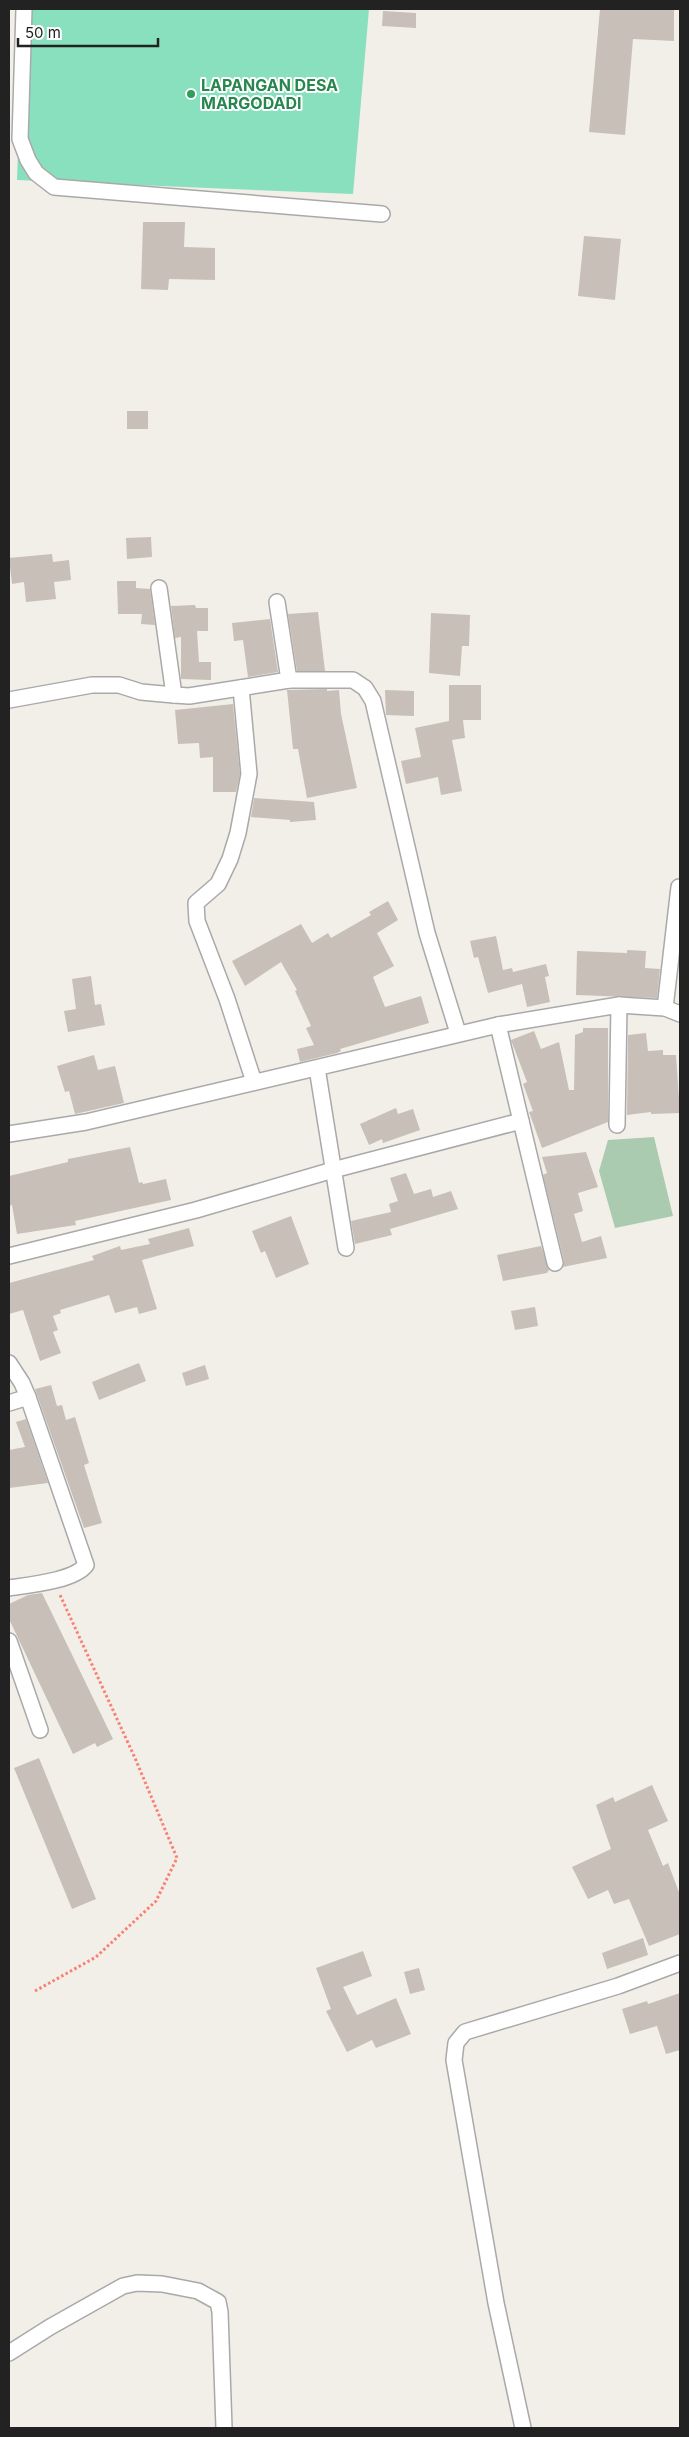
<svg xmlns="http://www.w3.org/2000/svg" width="689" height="2437" viewBox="0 0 689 2437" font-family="Inter,sans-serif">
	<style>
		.cemetery { fill: #aacbaf }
		.pitch { fill: #88e0be }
		.building { fill: #c7bfb8 }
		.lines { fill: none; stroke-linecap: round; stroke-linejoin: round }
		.minor-casing { stroke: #a9a9a9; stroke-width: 18 }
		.path { stroke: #fa8072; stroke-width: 3; stroke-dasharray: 2.5 2.5; stroke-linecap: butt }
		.minor { stroke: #fff; stroke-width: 15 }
		.leisure-dot { fill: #2e9e5b; stroke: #fff; stroke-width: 2 }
		.labels { text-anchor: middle; stroke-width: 4; stroke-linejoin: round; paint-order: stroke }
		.leisure-label { font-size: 16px; font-weight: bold; fill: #27864d; stroke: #fff; text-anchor: start }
	</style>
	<rect width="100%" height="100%" fill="#f2efe9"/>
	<polygon class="cemetery" points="654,1137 673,1216 615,1228 599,1171 608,1140"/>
	<polygon class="pitch" points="23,9 369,9 353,194 17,180"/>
	<g class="building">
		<polygon points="600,9 674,9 674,41 633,39 625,135 589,132"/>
		<polygon points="383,11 416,13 416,28 382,26"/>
		<polygon points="143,222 185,222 184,247 215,248 215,280 169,279 168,290 141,289"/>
		<polygon points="584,236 621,239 615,300 578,296"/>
		<rect x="127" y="411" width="21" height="18"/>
		<polygon points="151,537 152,557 127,559 126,538"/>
		<polygon points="52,554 53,562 69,560 71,580 54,582 56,599 26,602 24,582 12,584 9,558"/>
		<polygon points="117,581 136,581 136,588 150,589 155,625 141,624 142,614 118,614"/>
		<polygon points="195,605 196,608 208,608 208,631 197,631 199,662 211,662 211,680 181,679 181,637 175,638 171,606"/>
		<polygon points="318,612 325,671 297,671 288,614"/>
		<polygon points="431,613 470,615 469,646 462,646 460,676 429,673"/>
		<polygon points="270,619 278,672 248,677 243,640 234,641 232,623"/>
		<polygon points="449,685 481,685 481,720 463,720 465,738 452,740 462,791 441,795 438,777 406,784 401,761 421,757 415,728 449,721"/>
		<polygon points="327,689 327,691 339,690 341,714 357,788 307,798 298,749 293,749 287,690"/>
		<polygon points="385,690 414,691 414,716 386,715"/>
		<polygon points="233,704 240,774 236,792 213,792 213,757 200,758 199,743 178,744 175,710"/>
		<polygon points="254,798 314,802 316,820 290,822 290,820 251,817"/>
		<polygon points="388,901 398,920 377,933 394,966 373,977 385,1007 421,996 429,1023 340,1049 341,1051 337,1053 300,1062 297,1049 314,1045 306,1028 311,1026 295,991 297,990 281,962 245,986 232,961 301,924 312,943 328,933 331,938 371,915 369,912"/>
		<polygon points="496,936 503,970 512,968 513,972 546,964 549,976 545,977 550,1002 527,1007 522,984 488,993 478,957 474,958 470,941"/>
		<polygon points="627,950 646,951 645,968 660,969 657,998 576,995 577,951 627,953"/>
		<polygon points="91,976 95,1005 101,1004 105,1025 68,1032 64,1011 76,1009 72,979"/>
		<polygon points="583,1028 608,1028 608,1122 542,1148 529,1112 533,1111 523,1084 527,1082 511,1040 534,1031 541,1049 559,1042 569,1090 574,1090 575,1035 583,1032"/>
		<polygon points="646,1033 648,1051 663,1050 663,1055 676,1055 680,1113 651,1114 651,1112 627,1115 628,1035"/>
		<polygon points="94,1055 98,1070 115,1066 124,1103 75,1114 69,1091 65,1092 57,1066"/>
		<polygon points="396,1108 398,1114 413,1109 420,1130 383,1143 382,1139 369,1145 360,1124"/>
		<polygon points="130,1147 139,1183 142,1182 143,1184 166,1179 171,1200 75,1221 76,1225 17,1234 12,1205 9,1206 9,1176 68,1162 68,1159"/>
		<polygon points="586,1152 598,1187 578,1193 583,1211 574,1214 582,1242 601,1236 607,1258 563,1267 564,1261 543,1175 547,1173 542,1157"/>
		<polygon points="406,1173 414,1194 431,1189 433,1197 451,1191 458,1209 390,1229 392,1235 355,1244 351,1221 391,1212 389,1204 398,1201 390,1178"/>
		<polygon points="291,1216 309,1264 276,1278 265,1251 261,1253 252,1231"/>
		<polygon points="189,1228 194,1246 142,1260 157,1309 139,1314 137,1307 115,1313 109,1295 60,1310 61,1313 53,1316 58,1330 53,1332 61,1353 40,1361 23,1310 9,1314 9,1283 94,1260 92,1256 120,1246 121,1250 150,1244 148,1239"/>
		<polygon points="541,1246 549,1270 547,1273 503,1281 497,1255"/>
		<polygon points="535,1307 538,1326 515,1330 511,1311"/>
		<polygon points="139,1363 146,1381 99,1400 92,1382"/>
		<polygon points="205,1365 209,1379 186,1386 182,1373"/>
		<polygon points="51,1385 57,1406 62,1405 66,1420 75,1417 89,1463 84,1465 102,1523 84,1528 35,1389"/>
		<polygon points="26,1419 48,1483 9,1488 9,1450 25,1447 16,1422"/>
		<polygon points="42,1593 113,1739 97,1747 95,1743 73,1754 9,1619 9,1604 28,1595"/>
		<polygon points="39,1758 96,1899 72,1909 14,1768"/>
		<polygon points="652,1785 668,1821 648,1830 663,1866 668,1863 680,1895 680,1934 649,1946 629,1899 614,1904 608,1890 588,1899 572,1867 611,1849 596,1805 613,1797 615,1802"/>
		<polygon points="643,1938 648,1955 607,1969 602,1953"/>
		<polygon points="363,1951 372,1976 343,1987 357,2015 396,1998 411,2034 376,2048 372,2040 347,2052 326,2011 331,2009 316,1968"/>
		<polygon points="419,1968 425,1990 410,1994 404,1972"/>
		<polygon points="680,1993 680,2050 666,2054 657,2026 630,2034 622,2009 647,2001 648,2004"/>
	</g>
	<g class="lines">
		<defs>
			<g id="minor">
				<polyline points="24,9 20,139 28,160 36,173 54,187 382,214"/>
				<polyline points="159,588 174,695 189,696 289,680 353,680 365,688 373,701 427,933 458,1033"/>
				<polyline points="277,602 289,680"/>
				<polyline points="241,688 249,774 238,833 230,859 218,884 196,903 197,921 227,999 254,1082"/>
				<polyline points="9,700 92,685 119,685 141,692 174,695"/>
				<polyline points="665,1008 679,887"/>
				<polyline points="498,1025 555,1263"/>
				<polyline points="317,1068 346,1248"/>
				<polyline points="617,1125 619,1005"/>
				<polyline points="9,1134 86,1122 498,1025 619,1005 665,1008 680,1014"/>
				<polyline points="9,1256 196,1210 333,1170 521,1121"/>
				<path d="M9,1363L22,1383L28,1397L86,1565C74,1581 28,1585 9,1588"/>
				<polyline points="9,1403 28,1397"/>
				<polyline points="9,1641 40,1730"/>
				<polyline points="9,2353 50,2327 123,2286 137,2283 162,2284 198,2291 218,2302 220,2312 224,2428"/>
				<polyline points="523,2428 496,2303 454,2060 456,2043 465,2032 618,1986 680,1963"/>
			</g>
		</defs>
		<use href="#minor" class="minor-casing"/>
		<polyline class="path" points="35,1991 96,1957 156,1901 177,1858 135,1758 60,1595"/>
		<use href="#minor" class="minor"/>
	</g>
	<circle class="leisure-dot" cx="191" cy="94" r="5"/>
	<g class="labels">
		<g class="leisure-label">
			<text x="201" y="91">LAPANGAN DESA<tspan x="201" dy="18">MARGODADI</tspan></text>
		</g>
	</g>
	<rect width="689" height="2437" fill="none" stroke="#222222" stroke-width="20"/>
	<path d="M18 38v8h140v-8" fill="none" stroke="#222222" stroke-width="2.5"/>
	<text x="25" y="38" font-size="15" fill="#222222" stroke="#ffffff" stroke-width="4" paint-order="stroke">50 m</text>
</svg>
